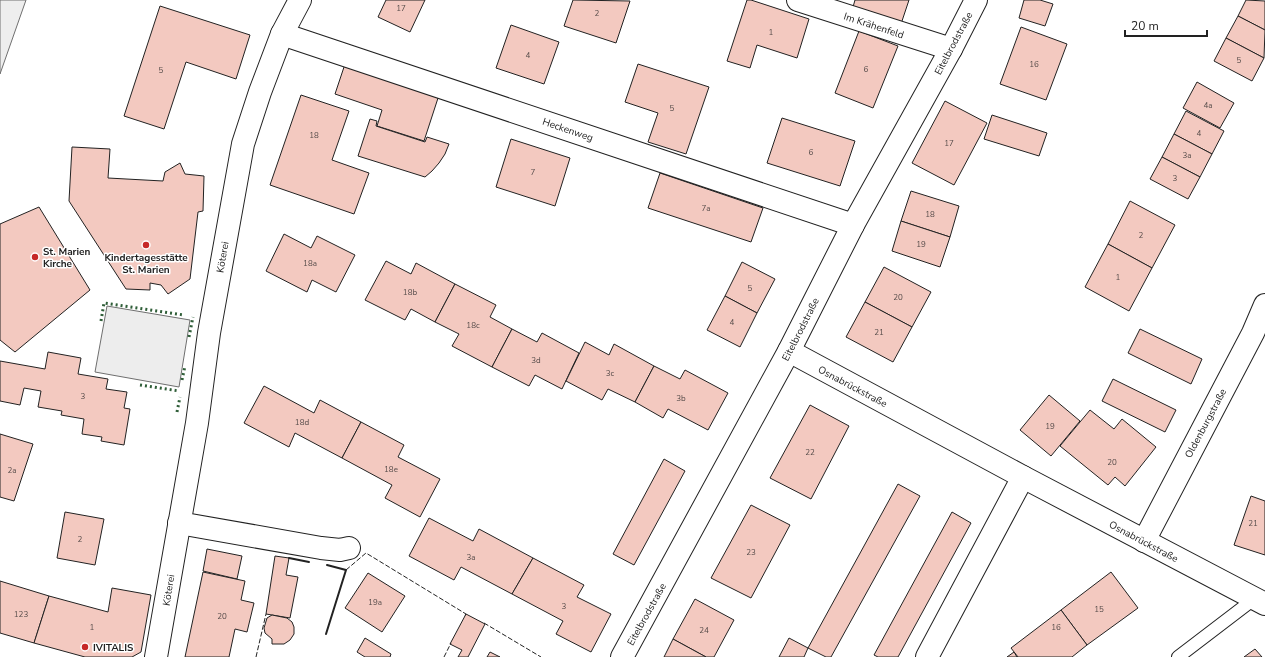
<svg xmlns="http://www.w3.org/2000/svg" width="1265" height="657" viewBox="0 0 1265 657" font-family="'Nunito Sans',sans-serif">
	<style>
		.green { fill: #eee; stroke: #6f6f6f }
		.parking { fill: #ededed; stroke: #6f6f6f }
		.building { fill: #f3c9c0; stroke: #222 }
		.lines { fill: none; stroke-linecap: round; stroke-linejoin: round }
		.lane-casing { stroke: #222; stroke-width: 14 }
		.street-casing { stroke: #222; stroke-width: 24 }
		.lane { stroke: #fff; stroke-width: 12 }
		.street { stroke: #fff; stroke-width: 22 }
		.hedge { stroke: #2f5e38; stroke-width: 3; stroke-dasharray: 2 3; stroke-linecap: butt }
		.fence { stroke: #222; stroke-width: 1; stroke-dasharray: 5 2; stroke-linecap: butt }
		.wall { stroke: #222; stroke-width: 2 }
		.poi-dot { fill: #c62828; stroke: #fff; stroke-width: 1.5 }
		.labels { text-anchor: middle; stroke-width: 3; stroke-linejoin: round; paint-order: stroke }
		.number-label { font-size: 8px; fill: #564c4a }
		.street-label { font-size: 10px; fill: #222; stroke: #fff }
		.poi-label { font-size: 10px; font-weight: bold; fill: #222; stroke: #fff; text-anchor: start }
	</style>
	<rect width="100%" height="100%" fill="#fff"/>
	<polygon class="green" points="0,0 26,0 0,74"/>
	<polygon class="parking" points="107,306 190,320 179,387 95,372"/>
	<g class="building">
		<polygon points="386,0 425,0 410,32 378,17"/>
		<polygon points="573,0 630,1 616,43 564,26"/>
		<polygon points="747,0 751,0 809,19 797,58 757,45 750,68 727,61"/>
		<polygon points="855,0 909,0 901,24 853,7"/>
		<polygon points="1024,0 1040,0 1053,4 1045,26 1019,18"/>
		<polygon points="1246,0 1265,1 1265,30 1238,16"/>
		<polygon points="160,6 250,35 236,79 186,62 164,129 124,116"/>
		<polygon points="1238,16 1265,30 1264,58 1226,38"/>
		<polygon points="511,25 559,42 544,84 496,68"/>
		<polygon points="1021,27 1067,44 1046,100 1000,84"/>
		<polygon points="859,31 898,46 873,108 835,93"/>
		<polygon points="1226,38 1264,58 1252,81 1214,61"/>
		<polygon points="345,64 439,95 424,141 377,126 382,110 335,94"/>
		<polygon points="638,64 709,87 686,154 648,142 658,113 625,102"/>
		<polygon points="1197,82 1234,103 1220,128 1183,108"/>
		<polygon points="301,95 349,111 332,160 369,173 354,214 270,185"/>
		<polygon points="945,101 987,123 954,185 912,163"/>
		<polygon points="1186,111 1224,131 1212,154 1174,134"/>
		<polygon points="992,115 1047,133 1039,156 984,139"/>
		<polygon points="782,118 855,141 840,186 767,163"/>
		<polygon points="370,119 377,121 376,126 425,142 427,137 449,144 445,154 439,163 432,171 425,177 358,156"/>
		<polygon points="1174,134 1212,154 1200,177 1162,157"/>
		<polygon points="511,139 570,158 555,206 496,187"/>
		<polygon points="72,147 110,149 108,178 163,181 165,172 180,163 185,174 204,176 203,211 198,212 190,279 168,294 161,285 150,283 150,290 126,289 69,201"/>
		<polygon points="1162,157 1200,177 1188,199 1150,179"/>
		<polygon points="660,173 763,208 751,242 648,208"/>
		<polygon points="911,191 959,206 950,237 901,221"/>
		<polygon points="1130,201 1175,225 1152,268 1108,244"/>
		<polygon points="39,207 90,290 15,352 0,340 0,224"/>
		<polygon points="901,221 950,237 940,267 892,251"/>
		<polygon points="284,234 311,248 317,236 355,255 336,292 312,280 307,292 266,271"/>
		<polygon points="1108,244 1152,268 1129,311 1085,287"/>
		<polygon points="386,261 411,274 416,263 455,284 435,322 411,309 405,320 365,300"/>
		<polygon points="742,262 775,279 757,313 725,296"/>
		<polygon points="884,267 931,292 912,327 865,302"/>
		<polygon points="455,284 496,305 490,317 512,329 492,367 452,346 459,334 435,322"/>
		<polygon points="725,296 757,313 740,347 707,330"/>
		<polygon points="865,302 912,327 893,362 846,337"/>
		<polygon points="512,329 537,342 542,333 579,353 562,389 535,375 529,386 492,367"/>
		<polygon points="1140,329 1202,359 1191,384 1128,353"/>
		<polygon points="585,342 609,355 614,344 654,366 635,402 608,389 602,400 566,381"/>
		<polygon points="48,352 81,358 78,374 108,379 106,389 127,392 124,408 130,409 124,445 101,441 102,437 82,434 84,419 61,415 62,411 38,407 41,391 24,388 20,405 0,401 0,361 45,369"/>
		<polygon points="654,366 680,379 685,370 728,393 708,430 668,409 663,418 635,402"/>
		<polygon points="1113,379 1176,410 1165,432 1102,401"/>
		<polygon points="264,386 314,413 320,400 361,422 342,458 295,433 289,447 244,423"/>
		<polygon points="1049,395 1080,421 1051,456 1020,430"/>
		<polygon points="810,405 849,426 811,499 770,478"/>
		<polygon points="1090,410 1114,429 1122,419 1156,447 1125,486 1115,477 1108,485 1060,446"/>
		<polygon points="361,422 404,445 398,457 440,479 420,517 385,498 392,485 342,458"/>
		<polygon points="0,434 33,444 14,501 0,497"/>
		<polygon points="664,459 685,471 634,565 613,554"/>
		<polygon points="898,484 920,496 831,657 826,657 808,648"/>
		<polygon points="1251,496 1265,501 1265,555 1234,545"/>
		<polygon points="751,505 790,525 751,598 711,578"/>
		<polygon points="65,512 104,519 95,565 57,558"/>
		<polygon points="952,512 971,523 898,657 878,657 874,655"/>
		<polygon points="429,518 473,541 479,529 533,558 512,594 461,567 454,580 409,556"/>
		<polygon points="207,549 242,556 237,579 203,571"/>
		<polygon points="275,556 289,558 286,575 298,577 290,618 266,614"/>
		<polygon points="533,558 584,585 577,597 611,614 591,652 556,634 563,621 512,594"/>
		<polygon points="203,572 245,581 241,600 254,603 247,632 235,629 229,657 185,657"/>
		<polygon points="1111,572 1138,608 1087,645 1061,610"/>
		<polygon points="368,573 405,596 382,632 345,608"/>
		<polygon points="0,581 49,596 34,643 0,633"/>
		<polygon points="112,588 151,595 141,652 132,657 85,657 34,643 49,596 108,612"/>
		<polygon points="695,599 734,620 714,657 706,657 673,639"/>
		<polygon points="1061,610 1087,645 1072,657 1018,657 1011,648"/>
		<polygon points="466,614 485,624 468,657 458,657 462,650 450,644"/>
		<polygon points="272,615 287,618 292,622 294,627 294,634 290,640 284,644 272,644 272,639 265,633 264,628 267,618"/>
		<polygon points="365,638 391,654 390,657 365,657 357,652"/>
		<polygon points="789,638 808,648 804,657 779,657"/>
		<polygon points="673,639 706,657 664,657"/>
		<polygon points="1255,649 1262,657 1244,657"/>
		<polygon points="490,652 500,657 487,657"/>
		<polygon points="1014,652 1017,657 1007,657"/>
	</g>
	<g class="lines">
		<defs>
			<polyline id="lane" points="1178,657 1254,599"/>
			<g id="street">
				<polyline points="798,0 951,49"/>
				<polyline points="282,34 853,225"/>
				<polyline points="789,351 1023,477 1265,604"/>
				<polyline points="179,523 321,548 340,550 349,548"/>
				<polyline points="1144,541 1253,333 1265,305"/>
				<polyline points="156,657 197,423 209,333 243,144 260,92 282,34 300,0"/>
				<polyline points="622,657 789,351 853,225 951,49 976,0"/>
				<polyline points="927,657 1023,477"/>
			</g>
		</defs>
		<use href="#lane" class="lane-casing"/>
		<use href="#street" class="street-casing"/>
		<use href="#lane" class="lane"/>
		<use href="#street" class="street"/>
		<g class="hedge">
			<polyline points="101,321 104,303 184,315"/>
			<polyline points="189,337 193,317"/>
			<polyline points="182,380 185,366"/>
			<polyline points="140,385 179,391"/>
			<polyline points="177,412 180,397"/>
		</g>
		<g class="fence">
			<polyline points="346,570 366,553 466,614 465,616"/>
			<polyline points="484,623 541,657"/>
			<polyline points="256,657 266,614"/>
			<polyline points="444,657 451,643"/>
		</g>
		<g class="wall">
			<polyline points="289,558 309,562"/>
			<polyline points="326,634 346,570 327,565"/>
		</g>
	</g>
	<g class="poi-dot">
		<circle cx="146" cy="245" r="4"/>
		<circle cx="35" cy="257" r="4"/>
		<circle cx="85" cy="647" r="4"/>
	</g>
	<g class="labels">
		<g class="number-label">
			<text x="401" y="11">17</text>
			<text x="597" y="16">2</text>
			<text x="771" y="35">1</text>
			<text x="528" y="58">4</text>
			<text x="1239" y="63">5</text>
			<text x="1034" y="67">16</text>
			<text x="866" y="72">6</text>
			<text x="161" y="73">5</text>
			<text x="1208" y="108">4a</text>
			<text x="672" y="111">5</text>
			<text x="1199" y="136">4</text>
			<text x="314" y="138">18</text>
			<text x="949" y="146">17</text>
			<text x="811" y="155">6</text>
			<text x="1187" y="158">3a</text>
			<text x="533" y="175">7</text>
			<text x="1175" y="181">3</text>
			<text x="706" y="211">7a</text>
			<text x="930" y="217">18</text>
			<text x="1141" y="238">2</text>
			<text x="921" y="247">19</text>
			<text x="310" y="266">18a</text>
			<text x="1118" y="280">1</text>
			<text x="750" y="291">5</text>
			<text x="410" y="295">18b</text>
			<text x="898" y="300">20</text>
			<text x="732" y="325">4</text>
			<text x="473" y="328">18c</text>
			<text x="879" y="335">21</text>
			<text x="536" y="363">3d</text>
			<text x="610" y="376">3c</text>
			<text x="83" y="399">3</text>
			<text x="681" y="401">3b</text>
			<text x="302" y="425">18d</text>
			<text x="1050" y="429">19</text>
			<text x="810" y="455">22</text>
			<text x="1112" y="465">20</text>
			<text x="391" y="472">18e</text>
			<text x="12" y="473">2a</text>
			<text x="1253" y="526">21</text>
			<text x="80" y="542">2</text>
			<text x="751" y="555">23</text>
			<text x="471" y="560">3a</text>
			<text x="375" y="605">19a</text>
			<text x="564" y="609">3</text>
			<text x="1099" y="612">15</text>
			<text x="21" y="617">123</text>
			<text x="222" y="619">20</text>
			<text x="92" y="630">1</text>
			<text x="1056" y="630">16</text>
			<text x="704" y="633">24</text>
		</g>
		<g class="street-label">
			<text transform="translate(874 25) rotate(18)" y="4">Im Krähenfeld</text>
			<text transform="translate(953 43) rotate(-62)" y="4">Eitelbrodstraße</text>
			<text transform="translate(568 129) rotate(19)" y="4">Heckenweg</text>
			<text transform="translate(222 257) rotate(-80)" y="4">Köterei</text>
			<text transform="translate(800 329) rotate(-63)" y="4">Eitelbrodstraße</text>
			<text transform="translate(853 386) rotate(28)" y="4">Osnabrückstraße</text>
			<text transform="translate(1205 423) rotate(-62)" y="4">Oldenburgstraße</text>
			<text transform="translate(1144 541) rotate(28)" y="4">Osnabrückstraße</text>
			<text transform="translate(168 590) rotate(-81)" y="4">Köterei</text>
			<text transform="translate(646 614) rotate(-61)" y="4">Eitelbrodstraße</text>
		</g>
		<g class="poi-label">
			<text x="43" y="255">St. Marien<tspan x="43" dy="12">Kirche</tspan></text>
			<text x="146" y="261" text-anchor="middle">Kindertagesstätte<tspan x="146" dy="12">St. Marien</tspan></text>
			<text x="93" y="651">IVITALIS</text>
		</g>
	</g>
	<path d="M1125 30v6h82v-6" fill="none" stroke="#222222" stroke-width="2"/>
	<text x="1131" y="30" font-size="12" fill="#222222" stroke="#ffffff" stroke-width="3" paint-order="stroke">20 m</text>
</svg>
